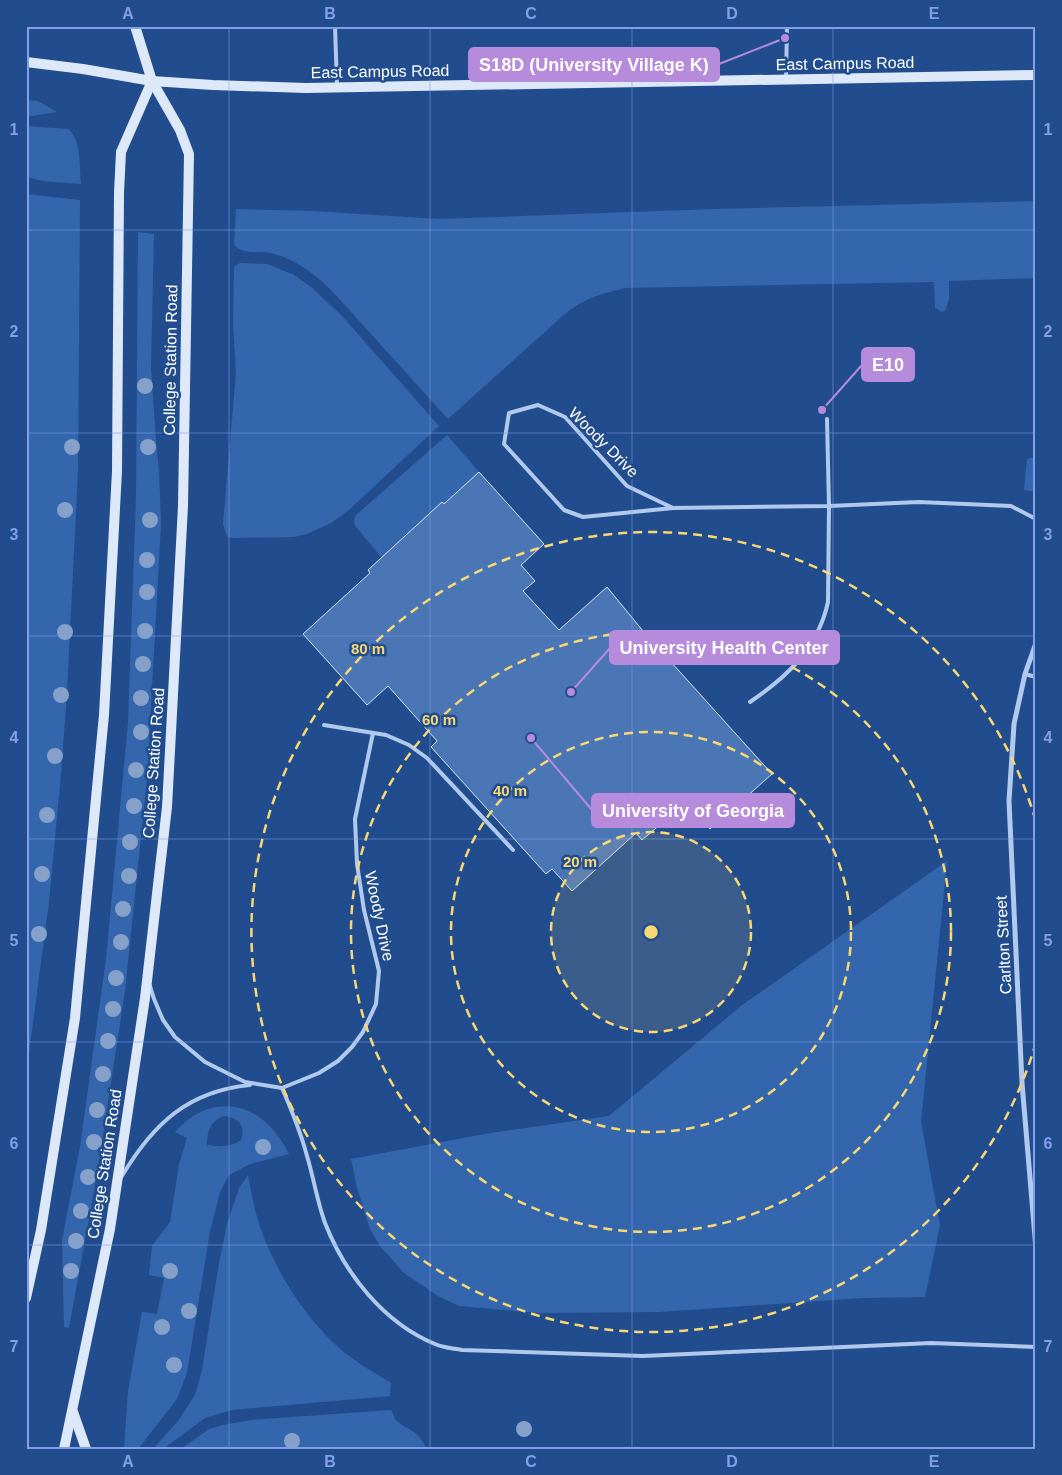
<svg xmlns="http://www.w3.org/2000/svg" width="1062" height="1475" viewBox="0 0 1062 1475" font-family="Helvetica,sans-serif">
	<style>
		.green { fill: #3466ad; fill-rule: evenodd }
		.building { fill: #4a76b6; stroke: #d6e5f9 }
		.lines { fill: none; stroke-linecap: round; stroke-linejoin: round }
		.lane { stroke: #b1c9ec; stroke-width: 4 }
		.street { stroke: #b1c9ec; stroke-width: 5 }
		.secondary { stroke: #dde8f9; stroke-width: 10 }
		.tree { fill: #85a1c9 }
		.grid { fill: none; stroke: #839eea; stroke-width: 1; stroke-opacity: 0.55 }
		.ring { fill: none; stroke: #f9d772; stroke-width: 2.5; stroke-dasharray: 9 6 }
		.labels { text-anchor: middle; stroke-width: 5; stroke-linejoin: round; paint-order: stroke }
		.street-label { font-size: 16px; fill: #fff; stroke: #214d8f }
		.centre { fill: #f9d772; stroke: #214d8f; stroke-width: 2.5 }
		.ring-label { font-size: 15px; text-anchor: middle; font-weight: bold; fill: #f9d772; stroke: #214d8f; stroke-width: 5; stroke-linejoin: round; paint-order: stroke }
		.leader { fill: none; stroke: #b68bdc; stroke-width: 2 }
		.callout-dot { fill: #b68bdc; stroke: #214d8f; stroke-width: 2 }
		.callout { fill: #b68bdc; stroke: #b68bdc; stroke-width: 2 }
		.callout-label { font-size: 18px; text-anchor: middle; font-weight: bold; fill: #fff }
		.neatline { fill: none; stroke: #839eea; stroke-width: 2 }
		.grid-label { font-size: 16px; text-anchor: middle; font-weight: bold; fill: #839eea }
	</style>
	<rect width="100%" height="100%" fill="#214d8f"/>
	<g class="green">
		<polygon points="26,100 38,101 57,112 26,117"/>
		<path d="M26,126L68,129C82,140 79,168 81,184L43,181L26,177Z"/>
		<polygon points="26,194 80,200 78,471 67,693 61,774 49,902 28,1060 26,1060"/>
		<path d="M1036,201V278L949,281V299L945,311L942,312L935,308L934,282L625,288C601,294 585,298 566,313L448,419L333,292C315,274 296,259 271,253C260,251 240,255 234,244L236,209L313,211L438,219L715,209Z"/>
		<polygon points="138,232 154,234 151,368 156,440 159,471 161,523 147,778 125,991 97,1174 69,1328 64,1327 62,1240 80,1147 106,959 128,723 136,496"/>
		<polygon points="240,263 267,264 294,275 310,286 343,317 439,426 350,509 331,523 307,534 294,537 233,538 227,537 223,524 236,373 233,323 234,267"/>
		<polygon points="447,435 479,472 444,504 442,502 382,558 356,527 354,523 355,516"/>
		<polygon points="1036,457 1036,492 1024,490 1027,459"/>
		<polygon points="947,861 921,1122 940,1225 925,1297 863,1298 659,1312 539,1313 459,1306 438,1296 404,1273 380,1246 370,1229 357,1188 351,1159 490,1133 609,1116 741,1006"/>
		<path d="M215,1107C221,1107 228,1106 235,1107C260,1111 278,1132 289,1154L250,1164L229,1175L220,1192L210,1231L187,1373L177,1399L138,1449H124L128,1391L142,1312L157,1314L164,1278L149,1275L152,1246L170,1222L179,1164L187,1138L175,1132C189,1118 196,1112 215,1107ZM223,1116C238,1117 246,1125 241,1140C231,1147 219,1147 207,1145C207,1131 210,1122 223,1116Z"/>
		<path d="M248,1175C251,1191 254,1208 259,1224C275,1272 309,1325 349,1356C362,1366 377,1374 391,1383L390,1396L232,1410L205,1418L163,1449H153L178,1421L195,1395L202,1370L219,1263L227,1224L239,1188Z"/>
		<path d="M391,1410C393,1413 394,1419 397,1421C409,1432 419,1429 426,1449H181L209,1429L223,1425L251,1420Z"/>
	</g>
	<polygon class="building" points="479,472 544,544 521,565 535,581 523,591 559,630 607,587 643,631 772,774 710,829 687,802 642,840 636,833 572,891 552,869 546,874 431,747 437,741 388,686 367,705 303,634 370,573 368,570 442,502 444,504"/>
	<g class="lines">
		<g class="lane">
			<polyline points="335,26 337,86"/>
			<polyline points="786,79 787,26"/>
			<polyline points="673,508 627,486 565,417 538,405 509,413 504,444 564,510 583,517 673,508 829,506 919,502 1011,506 1036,519"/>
			<polyline points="1025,674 1036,677"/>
			<path d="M750,702C787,677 818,648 828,602L829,506L827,419"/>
			<polyline points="324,725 386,735 409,745 427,758 513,850"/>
			<polyline points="150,986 154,999 163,1020 175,1037 205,1062 245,1082 282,1088 319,1073 338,1061 352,1047 363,1032 376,1004 379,971 364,910 357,864 355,819 373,733"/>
			<path d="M282,1088C292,1111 301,1133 307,1156C314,1179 317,1201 325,1223C345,1274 384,1323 435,1344C443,1348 453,1348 462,1350L643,1356L931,1343L1036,1347"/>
			<path d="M122,1176C153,1124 188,1091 250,1085"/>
		</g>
		<polyline class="street" points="1036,643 1025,674 1014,724 1009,801 1022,1083 1036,1249"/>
		<g class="secondary">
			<polyline points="26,62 83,69 152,81 213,85 306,88 1036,75"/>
			<polyline points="26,1298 41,1230 75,1018 104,715 117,471 119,193 121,152 152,81"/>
			<polyline points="73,1412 86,1449"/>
			<polyline points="64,1449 110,1229 145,998 167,807 183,506 189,154 180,130 152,81 135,26"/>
		</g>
	</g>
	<g class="tree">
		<circle cx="145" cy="386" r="8"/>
		<circle cx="72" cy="447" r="8"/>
		<circle cx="148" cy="447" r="8"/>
		<circle cx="65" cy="510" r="8"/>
		<circle cx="150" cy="520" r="8"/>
		<circle cx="147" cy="560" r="8"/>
		<circle cx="147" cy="592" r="8"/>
		<circle cx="145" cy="631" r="8"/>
		<circle cx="65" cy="632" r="8"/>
		<circle cx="143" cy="664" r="8"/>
		<circle cx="61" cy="695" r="8"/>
		<circle cx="141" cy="698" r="8"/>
		<circle cx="141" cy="732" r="8"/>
		<circle cx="55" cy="756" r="8"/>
		<circle cx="136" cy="770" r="8"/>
		<circle cx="134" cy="806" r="8"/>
		<circle cx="47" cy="815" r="8"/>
		<circle cx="130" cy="842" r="8"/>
		<circle cx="42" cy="874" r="8"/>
		<circle cx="129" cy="876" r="8"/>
		<circle cx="123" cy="909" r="8"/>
		<circle cx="39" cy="934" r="8"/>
		<circle cx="121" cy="942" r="8"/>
		<circle cx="116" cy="978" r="8"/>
		<circle cx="113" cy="1009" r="8"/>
		<circle cx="108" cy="1041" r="8"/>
		<circle cx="103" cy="1074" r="8"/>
		<circle cx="97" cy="1110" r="8"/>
		<circle cx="94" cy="1142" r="8"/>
		<circle cx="263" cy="1147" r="8"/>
		<circle cx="88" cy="1177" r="8"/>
		<circle cx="81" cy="1211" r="8"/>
		<circle cx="76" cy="1241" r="8"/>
		<circle cx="71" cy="1271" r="8"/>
		<circle cx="170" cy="1271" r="8"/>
		<circle cx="189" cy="1311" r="8"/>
		<circle cx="162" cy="1327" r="8"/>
		<circle cx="174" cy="1365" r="8"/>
		<circle cx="524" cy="1429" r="8"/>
		<circle cx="292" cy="1441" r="8"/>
	</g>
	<path class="grid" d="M229,26V1449M430,26V1449M632,26V1449M833,26V1449M26,230H1036M26,433H1036M26,636H1036M26,839H1036M26,1042H1036M26,1245H1036"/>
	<circle cx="651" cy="932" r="100" fill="#f9d772" fill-opacity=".12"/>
	<g class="ring">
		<circle cx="651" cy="932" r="100"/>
		<circle cx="651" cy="932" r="200"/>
		<circle cx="651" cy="932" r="300"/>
		<path d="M1036 1042A400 400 0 1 1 1036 822"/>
	</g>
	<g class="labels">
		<g class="street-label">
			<text transform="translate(845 63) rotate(-1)" y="6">East Campus Road</text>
			<text transform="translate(380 71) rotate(-1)" y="6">East Campus Road</text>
			<text transform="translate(170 360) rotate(-89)" y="6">College Station Road</text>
			<text transform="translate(604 442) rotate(45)" y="6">Woody Drive</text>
			<text transform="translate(153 763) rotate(-86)" y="6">College Station Road</text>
			<text transform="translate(380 916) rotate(78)" y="6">Woody Drive</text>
			<text transform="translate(1003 945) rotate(-93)" y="6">Carlton Street</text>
			<text transform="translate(104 1164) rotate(-81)" y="6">College Station Road</text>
		</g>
	</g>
	<circle cx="651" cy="932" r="8" class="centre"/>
	<g class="ring-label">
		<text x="368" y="654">80 m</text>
		<text x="439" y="725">60 m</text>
		<text x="510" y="796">40 m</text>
		<text x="580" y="867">20 m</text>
	</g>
	<path class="leader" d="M785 38L719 64M822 410L862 365M571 692L610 648M531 738L592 810"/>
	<g class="callout-dot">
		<circle cx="785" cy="38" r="5"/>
		<circle cx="822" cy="410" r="5"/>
		<circle cx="571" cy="692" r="5"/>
		<circle cx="531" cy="738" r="5"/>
	</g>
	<g class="callout">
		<rect x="469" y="48" width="250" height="33" rx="5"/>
		<rect x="862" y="348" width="52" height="33" rx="5"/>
		<rect x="610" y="631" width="229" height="33" rx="5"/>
		<rect x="592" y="794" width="202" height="33" rx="5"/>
	</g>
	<g class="callout-label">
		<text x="594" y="71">S18D (University Village K)</text>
		<text x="888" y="371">E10</text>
		<text x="724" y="654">University Health Center</text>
		<text x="693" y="817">University of Georgia</text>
	</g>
	<rect width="1062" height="1475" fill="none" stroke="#214d8f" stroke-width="55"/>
	<rect x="28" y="28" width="1006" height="1420" class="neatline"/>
	<g class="grid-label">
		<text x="128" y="19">A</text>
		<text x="330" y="19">B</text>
		<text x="531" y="19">C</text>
		<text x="732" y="19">D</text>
		<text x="934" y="19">E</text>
		<text x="14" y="135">1</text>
		<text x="1048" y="135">1</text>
		<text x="14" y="337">2</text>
		<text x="1048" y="337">2</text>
		<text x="14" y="540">3</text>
		<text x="1048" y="540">3</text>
		<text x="14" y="743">4</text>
		<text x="1048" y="743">4</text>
		<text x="14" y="946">5</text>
		<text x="1048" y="946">5</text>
		<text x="14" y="1149">6</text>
		<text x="1048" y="1149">6</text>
		<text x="14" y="1352">7</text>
		<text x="1048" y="1352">7</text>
		<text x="128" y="1467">A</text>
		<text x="330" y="1467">B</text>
		<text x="531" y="1467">C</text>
		<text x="732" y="1467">D</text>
		<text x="934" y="1467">E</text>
	</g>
</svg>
